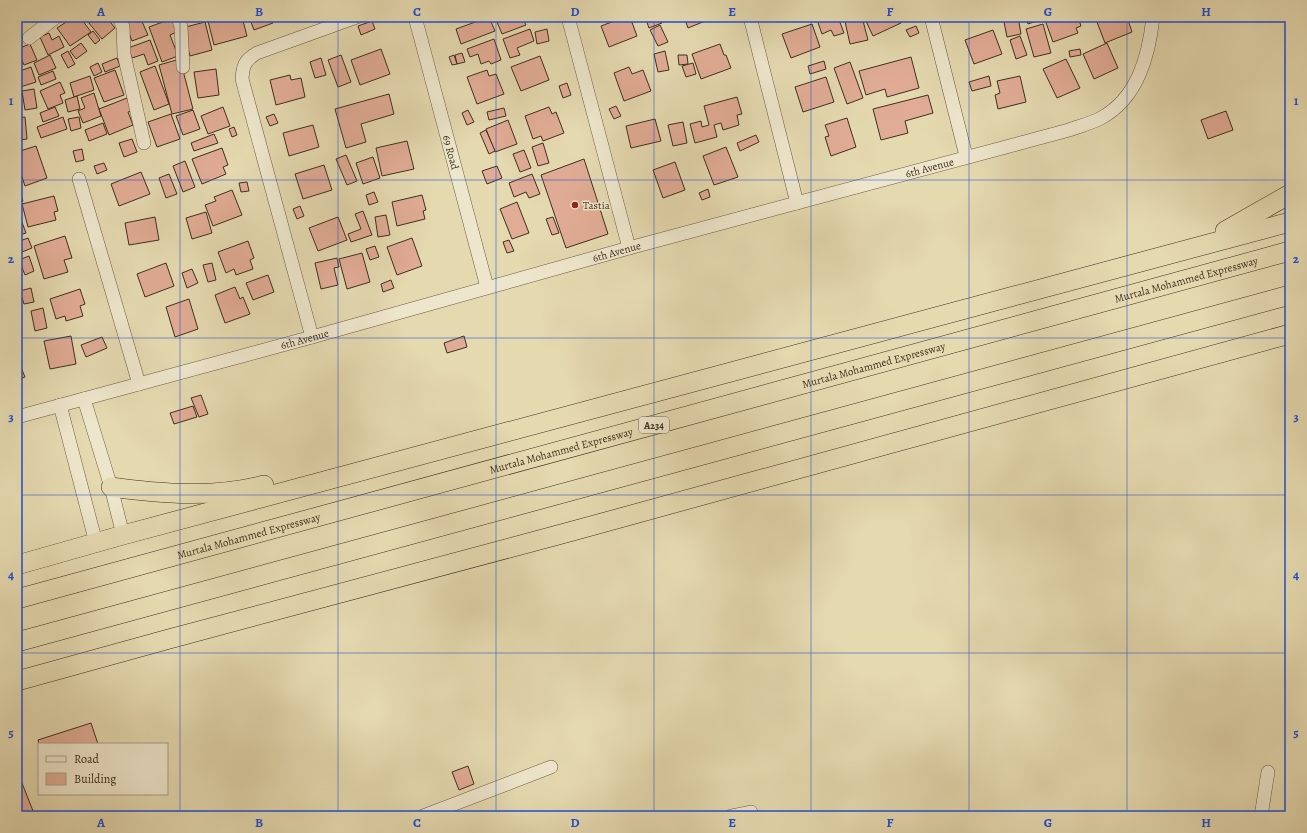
<svg xmlns="http://www.w3.org/2000/svg" width="1307" height="833" viewBox="0 0 1307 833" font-family="Alegreya,serif">
	<style>
		.building { fill: #e1ac95; stroke: #3e2f1e }
		.lines { fill: none; stroke-linecap: round; stroke-linejoin: round }
		.minor-casing { stroke: #685a42; stroke-width: 14 }
		.highway-casing { stroke: #3e2f1e; stroke-width: 20 }
		.minor { stroke: #eee6cc; stroke-width: 13 }
		.highway { stroke: #e5d9b0; stroke-width: 19 }
		.grid { fill: none; stroke: #1d4ed8; stroke-width: 1; stroke-opacity: 0.55 }
		.poi-dot { fill: #8f2418; stroke: #eee6cc; stroke-width: 1.5 }
		.labels { text-anchor: middle; stroke-width: 3; stroke-linejoin: round; paint-order: stroke }
		.shield { fill: #eee6cc; stroke: #736652; stroke-width: 1 }
		.shield-label { font-size: 10px; font-weight: bold; fill: #3e2f1e }
		.street-label { font-size: 11px; fill: #3e2f1e; stroke: #eee6cc }
		.poi-label { font-size: 11px; fill: #3e2f1e; stroke: #eee6cc; text-anchor: start }
		.neatline { fill: none; stroke: #1d4ed8; stroke-width: 1.5 }
		.grid-label { font-size: 13px; text-anchor: middle; font-weight: bold; fill: #1d4ed8 }
	</style>
	<rect width="100%" height="100%" fill="#e5d9b0"/>
	<filter id="stains"><feTurbulence type="fractalNoise" baseFrequency=".005" numOctaves="4"/><feColorMatrix values="0 0 0 0 .2 0 0 0 0 .09 0 0 0 0 .02 0 0 0 .5 -.17"/></filter>
	<radialGradient id="worn" r=".72"><stop offset=".6" stop-color="#630" stop-opacity="0"/><stop offset="1" stop-color="#630" stop-opacity=".3"/></radialGradient>
	<g class="building">
		<polygon points="74,17 80,17 91,32 70,46 57,28"/>
		<polygon points="84,17 106,17 115,28 102,39"/>
		<polygon points="123,17 140,17 148,35 132,41"/>
		<polygon points="223,17 242,17 247,36 214,45 208,21"/>
		<polygon points="249,17 271,17 273,23 254,30"/>
		<polygon points="479,17 489,17 495,31 461,44 456,29 478,21 477,18"/>
		<polygon points="495,17 522,17 526,25 502,34"/>
		<polygon points="625,17 630,17 637,36 609,47 601,26"/>
		<polygon points="645,17 659,17 662,23 649,28"/>
		<polygon points="684,17 715,17 688,28"/>
		<polygon points="816,17 838,17 844,33 834,36 831,30 822,34"/>
		<polygon points="844,17 862,17 868,40 850,44"/>
		<polygon points="864,17 898,17 901,23 873,36"/>
		<polygon points="1003,17 1018,17 1021,34 1007,37"/>
		<polygon points="1026,17 1041,17 1042,19 1028,24"/>
		<polygon points="1054,17 1078,17 1081,26 1076,28 1078,33 1053,42 1045,20"/>
		<polygon points="1095,17 1127,17 1132,32 1105,43"/>
		<polygon points="174,18 179,31 170,35 178,56 162,62 149,27"/>
		<polygon points="372,21 375,29 361,35 358,26"/>
		<polygon points="205,22 212,50 190,56 182,28"/>
		<polygon points="812,24 820,47 791,58 782,34"/>
		<polygon points="1043,24 1051,53 1034,57 1026,29"/>
		<polygon points="660,25 668,42 658,46 650,30"/>
		<polygon points="916,26 919,33 910,37 906,30"/>
		<polygon points="530,29 534,41 517,48 520,55 510,58 503,39"/>
		<polygon points="547,29 549,41 537,44 535,32"/>
		<polygon points="993,30 1002,54 974,64 965,40"/>
		<polygon points="93,31 100,40 95,44 88,35"/>
		<polygon points="49,33 52,40 59,36 64,47 48,55 40,37"/>
		<polygon points="1020,36 1027,55 1016,59 1010,40"/>
		<polygon points="494,39 501,60 491,64 489,61 481,64 478,54 470,57 467,49"/>
		<polygon points="150,40 158,61 148,65 144,54 132,58 128,48"/>
		<polygon points="81,43 87,51 76,59 70,51"/>
		<polygon points="1107,43 1118,68 1094,79 1083,54"/>
		<polygon points="30,44 37,60 24,65 17,49"/>
		<polygon points="720,44 724,55 726,55 731,68 701,79 692,54"/>
		<polygon points="381,49 390,74 360,85 351,60"/>
		<polygon points="1080,49 1081,55 1070,57 1069,51"/>
		<polygon points="68,51 75,64 68,68 61,55"/>
		<polygon points="665,51 669,70 658,72 654,54"/>
		<polygon points="462,53 465,62 457,64 455,55"/>
		<polygon points="50,55 56,68 39,75 34,63"/>
		<polygon points="341,55 351,82 338,87 328,60"/>
		<polygon points="454,55 457,64 452,65 449,57"/>
		<polygon points="678,55 687,55 688,64 679,65"/>
		<polygon points="540,56 549,80 521,91 511,67"/>
		<polygon points="911,57 919,88 887,97 885,89 866,95 859,71"/>
		<polygon points="117,58 120,66 105,72 102,64"/>
		<polygon points="321,58 326,75 315,78 310,62"/>
		<polygon points="180,59 193,109 172,114 159,65"/>
		<polygon points="1066,59 1080,88 1057,98 1043,69"/>
		<polygon points="824,61 826,69 810,74 808,66"/>
		<polygon points="850,62 863,98 847,104 834,68"/>
		<polygon points="98,63 102,72 94,76 90,67"/>
		<polygon points="693,63 696,74 686,77 682,66"/>
		<polygon points="155,66 169,104 154,110 140,72"/>
		<polygon points="31,67 36,82 17,88 17,72"/>
		<polygon points="629,67 632,74 643,70 651,91 624,101 614,73"/>
		<polygon points="216,69 219,95 198,98 194,72"/>
		<polygon points="115,70 124,95 104,102 94,78"/>
		<polygon points="487,70 489,76 496,74 504,94 477,104 467,77"/>
		<polygon points="53,71 56,79 41,85 38,77"/>
		<polygon points="290,75 291,80 301,78 305,97 276,105 270,80"/>
		<polygon points="90,76 94,90 74,97 70,83"/>
		<polygon points="989,76 991,86 972,91 969,82"/>
		<polygon points="1020,76 1026,102 998,109 995,95 1000,93 997,81"/>
		<polygon points="826,77 834,102 803,112 795,87"/>
		<polygon points="60,82 65,93 60,95 63,103 48,109 40,91"/>
		<polygon points="567,83 571,95 563,98 559,86"/>
		<polygon points="34,89 37,108 25,110 22,91"/>
		<polygon points="94,93 101,116 83,123 78,111 85,108 81,98"/>
		<polygon points="389,94 394,114 361,124 366,142 346,148 335,109"/>
		<polygon points="928,95 933,113 905,121 908,133 881,140 873,109"/>
		<polygon points="77,96 80,109 68,112 65,100"/>
		<polygon points="737,97 742,114 737,115 739,125 723,130 721,123 714,125 717,137 695,143 690,124 701,121 702,127 709,125 704,106"/>
		<polygon points="127,98 132,111 128,112 133,125 109,135 99,109"/>
		<polygon points="616,106 621,116 614,119 609,109"/>
		<polygon points="55,107 59,116 43,122 40,113"/>
		<polygon points="223,107 230,126 208,134 201,116"/>
		<polygon points="549,107 552,114 556,112 564,133 543,141 541,136 533,139 525,116"/>
		<polygon points="504,108 506,116 489,120 487,112"/>
		<polygon points="193,110 200,129 183,135 176,116"/>
		<polygon points="468,110 474,122 467,125 462,113"/>
		<polygon points="1226,111 1233,130 1208,139 1201,120"/>
		<polygon points="171,114 180,139 157,147 148,122"/>
		<polygon points="274,114 278,123 270,126 266,117"/>
		<polygon points="25,117 27,139 19,140 17,118"/>
		<polygon points="63,117 67,129 41,138 37,127"/>
		<polygon points="79,117 81,128 71,131 68,119"/>
		<polygon points="847,118 856,147 831,156 825,137 829,136 825,125"/>
		<polygon points="655,119 661,141 631,148 626,126"/>
		<polygon points="508,120 517,144 495,152 486,129"/>
		<polygon points="683,122 687,143 673,146 668,125"/>
		<polygon points="103,123 107,134 89,141 85,130"/>
		<polygon points="313,125 319,147 289,156 283,133"/>
		<polygon points="234,127 237,135 232,137 229,129"/>
		<polygon points="486,130 495,151 489,154 480,133"/>
		<polygon points="214,134 218,143 194,151 191,143"/>
		<polygon points="756,135 759,142 740,151 737,143"/>
		<polygon points="132,139 137,152 124,157 119,143"/>
		<polygon points="407,141 414,169 382,176 376,148"/>
		<polygon points="543,143 549,163 538,166 532,147"/>
		<polygon points="36,146 47,178 25,186 17,162 17,152"/>
		<polygon points="726,147 738,177 714,185 703,156"/>
		<polygon points="222,148 228,165 223,167 226,174 202,184 192,159"/>
		<polygon points="82,149 84,160 76,162 73,151"/>
		<polygon points="524,150 531,168 520,172 513,154"/>
		<polygon points="346,155 357,181 347,185 336,159"/>
		<polygon points="373,157 380,178 363,184 356,163"/>
		<polygon points="584,159 608,234 566,248 541,175"/>
		<polygon points="185,161 195,187 183,192 173,166"/>
		<polygon points="675,162 685,190 663,198 653,170"/>
		<polygon points="104,163 107,170 97,174 94,166"/>
		<polygon points="324,165 332,190 303,199 295,174"/>
		<polygon points="497,166 502,178 487,184 482,171"/>
		<polygon points="141,172 150,194 119,206 111,184"/>
		<polygon points="169,174 177,194 166,198 159,178"/>
		<polygon points="532,174 540,194 529,198 526,192 514,197 509,183"/>
		<polygon points="247,182 249,191 241,192 239,183"/>
		<polygon points="708,189 710,197 702,200 699,193"/>
		<polygon points="19,190 23,201 17,203 17,191"/>
		<polygon points="232,190 242,215 213,226 205,205 216,201 214,197"/>
		<polygon points="374,192 378,202 369,205 366,195"/>
		<polygon points="422,195 426,210 423,211 425,219 397,226 392,202"/>
		<polygon points="54,196 58,211 54,212 56,220 28,227 22,204"/>
		<polygon points="517,202 529,233 512,239 500,209"/>
		<polygon points="300,206 304,216 297,219 293,209"/>
		<polygon points="17,209 26,233 17,236"/>
		<polygon points="363,211 372,235 351,242 348,234 361,229 355,214"/>
		<polygon points="206,212 212,233 192,239 186,218"/>
		<polygon points="386,215 390,235 378,237 375,217"/>
		<polygon points="155,217 159,240 129,245 125,223"/>
		<polygon points="338,217 347,240 318,251 309,228"/>
		<polygon points="553,217 559,233 552,235 546,219"/>
		<polygon points="65,236 72,258 64,260 68,272 44,279 34,246"/>
		<polygon points="28,238 32,248 17,254 17,242"/>
		<polygon points="412,238 422,266 397,275 387,247"/>
		<polygon points="509,240 514,251 507,253 503,242"/>
		<polygon points="248,241 254,258 250,260 253,269 236,275 234,269 226,273 218,252"/>
		<polygon points="375,246 379,257 370,260 366,249"/>
		<polygon points="362,253 370,282 347,289 339,259"/>
		<polygon points="29,256 34,271 25,275 19,260"/>
		<polygon points="337,258 339,267 334,268 338,285 321,289 315,263"/>
		<polygon points="166,263 174,286 145,297 137,274"/>
		<polygon points="212,263 216,280 208,282 203,265"/>
		<polygon points="192,269 198,283 187,288 182,273"/>
		<polygon points="268,275 274,292 253,300 246,283"/>
		<polygon points="391,280 394,288 383,292 381,284"/>
		<polygon points="235,287 240,299 243,297 250,314 225,323 215,295"/>
		<polygon points="31,288 34,302 24,304 20,291"/>
		<polygon points="80,289 85,304 80,306 83,316 66,321 65,316 56,319 50,299"/>
		<polygon points="189,299 198,329 175,337 166,307"/>
		<polygon points="43,308 47,328 35,331 31,311"/>
		<polygon points="71,336 76,364 50,369 44,341"/>
		<polygon points="464,336 467,347 447,353 444,343"/>
		<polygon points="102,337 107,348 86,357 81,345"/>
		<polygon points="17,358 25,377 17,380"/>
		<polygon points="201,395 208,414 199,417 191,398"/>
		<polygon points="193,406 197,417 174,424 170,413"/>
		<polygon points="91,723 98,744 39,745 38,740"/>
		<polygon points="468,766 474,784 459,790 452,772"/>
		<polygon points="20,778 35,816 17,816 17,779"/>
	</g>
	<g class="lines">
		<defs>
			<g id="minor">
				<polyline points="119,17 123,27 124,54 144,143"/>
				<polyline points="178,17 181,27 183,67"/>
				<path id="s1" d="M415,17L487,287"/>
				<polyline points="568,17 629,248"/>
				<polyline points="750,17 797,203"/>
				<polyline points="931,17 966,156"/>
				<polyline points="29,38 56,17"/>
				<polyline points="79,179 139,384"/>
				<path d="M312,337L242,79C243,65 245,60 257,53L357,17"/>
				<polyline points="84,399 111,487 123,535"/>
				<polyline points="60,405 96,543"/>
				<path id="s2" d="M17,417L312,337L629,248L1069,130C1080,126 1092,123 1101,118C1138,98 1149,55 1153,17"/>
				<polyline points="423,816 551,767"/>
				<polyline points="731,816 751,812"/>
				<polyline points="1261,816 1268,772"/>
			</g>
			<g id="highway">
				<polyline points="1225,231 1290,194"/>
				<path d="M111,487C162,494 214,498 264,485"/>
				<polyline points="17,565 123,535 1290,222"/>
				<path id="s3" d="M17,599L1290,251"/>
				<polyline points="17,642 1290,295"/>
				<polyline points="17,681 169,639 569,532 1290,334"/>
			</g>
		</defs>
		<use href="#minor" class="minor-casing"/>
		<use href="#highway" class="highway-casing"/>
		<use href="#minor" class="minor"/>
		<use href="#highway" class="highway"/>
	</g>
	<path class="grid" d="M180,17V816M338,17V816M496,17V816M654,17V816M811,17V816M969,17V816M1127,17V816M17,180H1290M17,338H1290M17,495H1290M17,653H1290"/>
	<circle class="poi-dot" cx="575" cy="205" r="4"/>
	<g class="labels">
		<rect class="shield" x="639" y="417" width="30" height="16" rx="3"/>
		<g class="shield-label">
			<text x="654" y="429">A234</text>
		</g>
		<g class="street-label">
			<text dy="4" stroke="none"><textPath href="#s1" startOffset="140">69 Road</textPath></text>
			<text dy="4" stroke="none"><textPath href="#s2" startOffset="946">6th Avenue</textPath></text>
			<text dy="4" stroke="none"><textPath href="#s2" startOffset="622">6th Avenue</textPath></text>
			<text dy="4" stroke="none"><textPath href="#s3" startOffset="1212">Murtala Mohammed Expressway</textPath></text>
			<text dy="4" stroke="none"><textPath href="#s2" startOffset="298">6th Avenue</textPath></text>
			<text dy="4" stroke="none"><textPath href="#s3" startOffset="888">Murtala Mohammed Expressway</textPath></text>
			<text dy="4" stroke="none"><textPath href="#s3" startOffset="564">Murtala Mohammed Expressway</textPath></text>
			<text dy="4" stroke="none"><textPath href="#s3" startOffset="240">Murtala Mohammed Expressway</textPath></text>
		</g>
		<g class="poi-label">
			<text x="583" y="209">Tastia</text>
		</g>
	</g>
	<rect width="1307" height="833" fill="none" stroke="#e5d9b0" stroke-width="44"/>
	<rect x="38" y="743" width="130" height="52" fill="#eee6cc" stroke="#a89d86"/>
	<rect x="46" y="756" width="20" height="6" fill="#eee6cc" stroke="#a89d86"/>
	<text x="74" y="763" font-size="12" fill="#3e2f1e">Road</text>
	<rect x="46" y="773" width="20" height="12" fill="#e1ac95" stroke="#a89d86"/>
	<text x="74" y="783" font-size="12" fill="#3e2f1e">Building</text>
	<rect x="22" y="22" width="1263" height="789" class="neatline"/>
	<g class="grid-label">
		<text x="101" y="16">A</text>
		<text x="259" y="16">B</text>
		<text x="417" y="16">C</text>
		<text x="575" y="16">D</text>
		<text x="732" y="16">E</text>
		<text x="890" y="16">F</text>
		<text x="1048" y="16">G</text>
		<text x="1206" y="16">H</text>
		<text x="11" y="105">1</text>
		<text x="1296" y="105">1</text>
		<text x="11" y="263">2</text>
		<text x="1296" y="263">2</text>
		<text x="11" y="421">3</text>
		<text x="1296" y="421">3</text>
		<text x="11" y="579">4</text>
		<text x="1296" y="579">4</text>
		<text x="11" y="737">5</text>
		<text x="1296" y="737">5</text>
		<text x="101" y="827">A</text>
		<text x="259" y="827">B</text>
		<text x="417" y="827">C</text>
		<text x="575" y="827">D</text>
		<text x="732" y="827">E</text>
		<text x="890" y="827">F</text>
		<text x="1048" y="827">G</text>
		<text x="1206" y="827">H</text>
	</g>
	<rect width="100%" height="100%" filter="url(#stains)"/>
	<rect width="100%" height="100%" fill="url(#worn)"/>
</svg>
